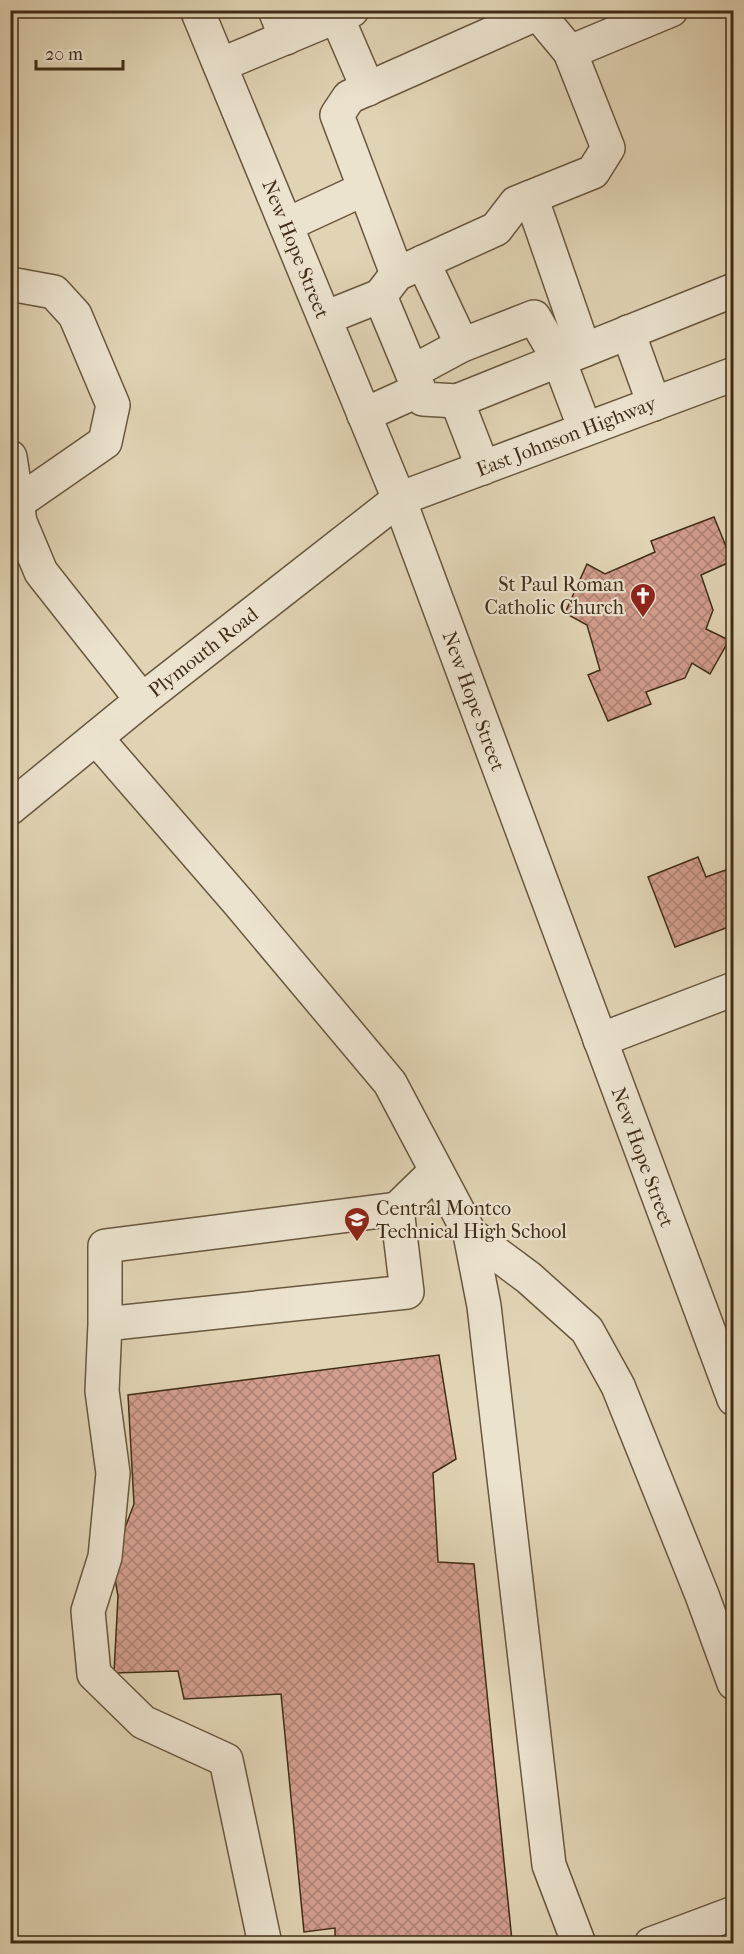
<svg xmlns="http://www.w3.org/2000/svg" width="744" height="1954" viewBox="0 0 744 1954" font-family="'IM FELL French Canon',serif">
	<style>
		.building { fill: url(#building-cross-hatch); stroke: #402d16; stroke-width: 1.5 }
		.lines { fill: none; stroke-linecap: round; stroke-linejoin: round }
		.minor-casing { stroke: #68573e; stroke-width: 36 }
		.minor { stroke: #ece3cf; stroke-width: 33 }
		.labels { text-anchor: middle; stroke-width: 4.5; stroke-linejoin: round; paint-order: stroke }
		.street-label { font-size: 20px; fill: #402d16; stroke: #ece3cf }
		.poi-label { font-size: 20px; fill: #402d16; stroke: #ece3cf; text-anchor: end }
	</style>
	<defs>
		<pattern id="building-cross-hatch" width="8" height="8" patternUnits="userSpaceOnUse" patternTransform="scale(1.5)"><rect width="8" height="8" fill="#d39e8e"/><path d="M0 0l8 8M0 8l8-8" fill="none" stroke="#ad8173"/></pattern>
	</defs>
	<rect width="100%" height="100%" fill="#e1d4b5"/>
	<filter id="stains"><feTurbulence type="fractalNoise" baseFrequency=".00333" numOctaves="4"/><feColorMatrix values="0 0 0 0 .2 0 0 0 0 .09 0 0 0 0 .02 0 0 0 .5 -.17"/></filter>
	<radialGradient id="worn" r=".72"><stop offset=".6" stop-color="#630" stop-opacity="0"/><stop offset="1" stop-color="#630" stop-opacity=".3"/></radialGradient>
	<g class="building">
		<polygon points="714,517 732,561 701,575 713,610 706,629 729,640 710,674 692,663 685,678 646,692 651,704 608,721 588,675 600,670 587,625 565,613 587,564 605,574 655,552 651,541"/>
		<polygon points="698,857 706,877 734,867 734,925 675,947 648,877"/>
		<polygon points="439,1355 456,1459 433,1473 438,1562 474,1564 512,1941 557,1937 558,1944 335,1944 335,1928 304,1932 281,1694 184,1699 178,1671 114,1673 118,1596 112,1562 134,1504 128,1395"/>
	</g>
	<g class="lines">
		<defs>
			<g id="minor">
				<polyline points="197,10 399,499 734,1399"/>
				<polyline points="275,10 286,38"/>
				<polyline points="535,10 570,52 608,148 593,172 516,203 496,229 397,274 380,296 423,399 457,401 734,290"/>
				<polyline points="337,17 368,89"/>
				<polyline points="570,52 671,10"/>
				<polyline points="220,65 352,10"/>
				<polyline points="531,197 584,350"/>
				<polyline points="286,225 364,189"/>
				<polyline points="423,262 462,345"/>
				<polyline points="397,274 337,115 349,97 536,14"/>
				<polyline points="10,284 54,292 75,315 113,405 105,442 17,503"/>
				<polyline points="325,318 380,296"/>
				<polyline points="628,332 654,404"/>
				<polyline points="412,372 462,345 534,317 559,360 585,429"/>
				<polyline points="457,401 483,468"/>
				<polyline points="364,415 419,390"/>
				<polyline points="10,457 20,522 41,572 142,700"/>
				<polyline points="96,738 239,903 390,1083 470,1234 484,1306 549,1865 579,1944"/>
				<polyline points="10,808 142,700 399,499 734,374"/>
				<polyline points="600,1040 734,989"/>
				<polyline points="397,1209 436,1171"/>
				<polyline points="470,1234 529,1278 587,1330 618,1386 702,1595 734,1683"/>
				<polyline points="105,1324 407,1292 397,1209 105,1246 105,1324 102,1391 113,1473 105,1557 88,1611 94,1674 143,1722 226,1760 265,1944"/>
				<polyline points="651,1944 734,1913"/>
			</g>
		</defs>
		<use href="#minor" class="minor-casing"/>
		<use href="#minor" class="minor"/>
	</g>
	<defs>
		<symbol id="church-pin" viewBox="-11 -11 22 30"><path d="M0 17L-7.5 6A9.5 9.5 0 1 1 7.5 6Z" fill="#8f2418" stroke="#ece3cf"/><path d="M-1.2-6h2.4v3.5h3.3v2.4h-3.3V6h-2.4V-.1h-3.3v-2.4h3.3Z" fill="#fff"/></symbol>
		<symbol id="school-pin" viewBox="-11 -11 22 30"><path d="M0 17L-7.5 6A9.5 9.5 0 1 1 7.5 6Z" fill="#8f2418" stroke="#ece3cf"/><path d="M0-5L7-2L0 1L-7-2ZM-4 1L0 2.5L4 1V4Q0 6-4 4Z" fill="#fff"/></symbol>
	</defs>
	<g fill-rule="evenodd">
		<use href="#church-pin" x="628" y="581" width="30" height="40"/>
		<use href="#school-pin" x="342" y="1205" width="30" height="40"/>
	</g>
	<g class="labels">
		<g class="street-label">
			<text transform="translate(296 249) rotate(68)" y="7">New Hope Street</text>
			<text transform="translate(566 436) rotate(-21)" y="7">East Johnson Highway</text>
			<text transform="translate(203 652) rotate(-38)" y="7">Plymouth Road</text>
			<text transform="translate(474 701) rotate(70)" y="7">New Hope Street</text>
			<text transform="translate(643 1157) rotate(70)" y="7">New Hope Street</text>
		</g>
		<g class="poi-label">
			<text x="624" y="591">St Paul Roman<tspan x="624" dy="23">Catholic Church</tspan></text>
			<text x="376" y="1215" text-anchor="start">Central Montco<tspan x="376" dy="23">Technical High School</tspan></text>
		</g>
	</g>
	<rect width="744" height="1954" fill="none" stroke="#e1d4b5" stroke-width="36"/>
	<rect x="12" y="12" width="720" height="1930" fill="none" stroke="#402d16" stroke-width="3"/>
	<rect x="18" y="18" width="708" height="1918" fill="none" stroke="#402d16" stroke-width="1.5"/>
	<path d="M36 60v9h87v-9" fill="none" stroke="#402d16" stroke-width="3"/>
	<text x="45" y="60" font-size="18" fill="#402d16" stroke="#ece3cf" stroke-width="4.5" paint-order="stroke">20 m</text>
	<rect width="100%" height="100%" filter="url(#stains)"/>
	<rect width="100%" height="100%" fill="url(#worn)"/>
</svg>
